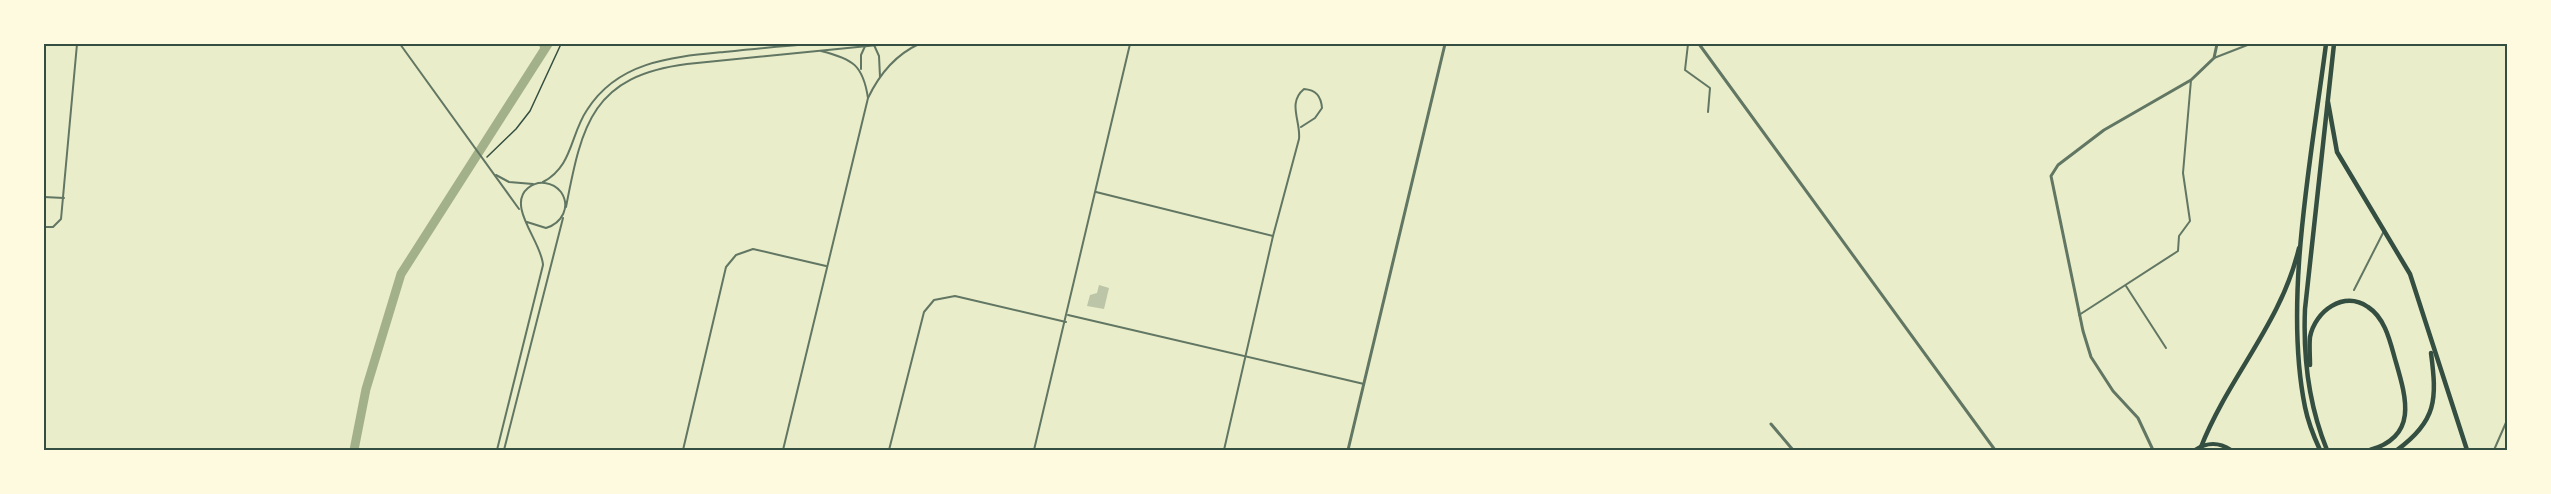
<svg xmlns="http://www.w3.org/2000/svg" width="2551" height="494" viewBox="0 0 2551 494" font-family="Barlow,sans-serif">
	<style>
		.lines { fill: none; stroke-linecap: round; stroke-linejoin: round }
		.canal { stroke: #a3b18a; stroke-width: 5 }
		.river { stroke: #a3b18a; stroke-width: 9 }
		.building { fill: #bcc5a7 }
		.path { stroke: #344e41; stroke-width: 1.5 }
		.minor { stroke: #617663; stroke-width: 2 }
		.tertiary { stroke: #617663; stroke-width: 3 }
		.secondary { stroke: #344e41; stroke-width: 4 }
		.trunk { stroke: #344e41; stroke-width: 4.5 }
		.neatline { fill: none; stroke: #344e41; stroke-width: 2 }
	</style>
	<rect width="100%" height="100%" fill="#e9edc9"/>
	<g class="lines">
		<polyline class="canal" points="542,46 547,44"/>
		<polyline class="river" points="354,450 366,389 401,274 548,44"/>
	</g>
	<polygon class="building" points="1099,285 1109,288 1104,309 1087,306 1090,295 1097,293"/>
	<g class="lines">
		<polyline class="path" points="487,157 516,129 530,111 561,44"/>
		<g class="minor">
			<polyline points="400,44 519,209"/>
			<polyline points="1688,44 1685,70 1710,88 1708,112"/>
			<polyline points="874,45 879,56 880,77"/>
			<polyline points="2214,58 2250,44"/>
			<polyline points="861,69 861,55 866,44"/>
			<path d="M868,98C879,75 895,55 919,44"/>
			<polyline points="496,175 509,182 533,184"/>
			<path d="M543,182C573,166 570,135 587,110C618,61 672,57 724,52C753,49 782,46 811,44"/>
			<polyline points="1096,192 1273,236"/>
			<polyline points="44,197 64,198"/>
			<path d="M566,207C582,123 593,76 687,64L888,44"/>
			<polyline points="44,227 53,227 61,219 77,44"/>
			<polyline points="2126,286 2166,348"/>
			<polyline points="2354,290 2384,231"/>
			<polyline points="1068,315 1364,384"/>
			<polyline points="2079,315 2178,251 2179,236 2190,221 2183,173 2191,80"/>
			<path d="M497,450L543,265C542,242 506,206 528,188C533,184 539,182 545,183C552,184 557,187 561,192C571,207 562,223 546,228L527,222"/>
			<polyline points="504,450 563,218"/>
			<polyline points="683,450 726,267 736,255 753,249 826,266"/>
			<path d="M783,450L868,98C863,65 853,59 821,51"/>
			<polyline points="889,450 924,312 934,300 955,296 1066,322"/>
			<polyline points="1034,450 1130,44"/>
			<path d="M1224,450L1273,236L1299,139C1301,121 1287,103 1304,89C1316,90 1321,96 1322,108L1315,118L1301,127"/>
			<polyline points="2494,450 2508,418"/>
		</g>
		<g class="tertiary">
			<polyline points="1699,44 1995,450"/>
			<polyline points="1771,424 1793,450"/>
			<polyline points="1348,450 1445,44"/>
			<polyline points="2153,450 2138,418 2113,391 2091,357 2083,331 2051,176 2058,165 2104,130 2191,80 2214,58 2217,44"/>
		</g>
		<path class="secondary" d="M2195,450C2207,442 2219,442 2231,450"/>
		<g class="trunk">
			<polyline points="2328,102 2337,152 2410,274 2467,450"/>
			<path d="M2310,365C2310,356 2309,346 2310,337C2315,311 2344,290 2368,307C2385,318 2390,341 2395,359C2406,397 2419,436 2370,450"/>
			<path d="M2201,447C2229,376 2281,324 2299,248"/>
			<path d="M2320,450C2314,437 2308,422 2305,407C2283,299 2312,154 2326,44"/>
			<path d="M2327,450C2309,406 2303,357 2305,309L2334,44"/>
			<path d="M2397,450C2437,421 2437,399 2431,353"/>
		</g>
	</g>
	<rect width="2551" height="494" fill="none" stroke="#fefae0" stroke-width="90"/>
	<rect x="45" y="45" width="2461" height="404" class="neatline"/>
</svg>
